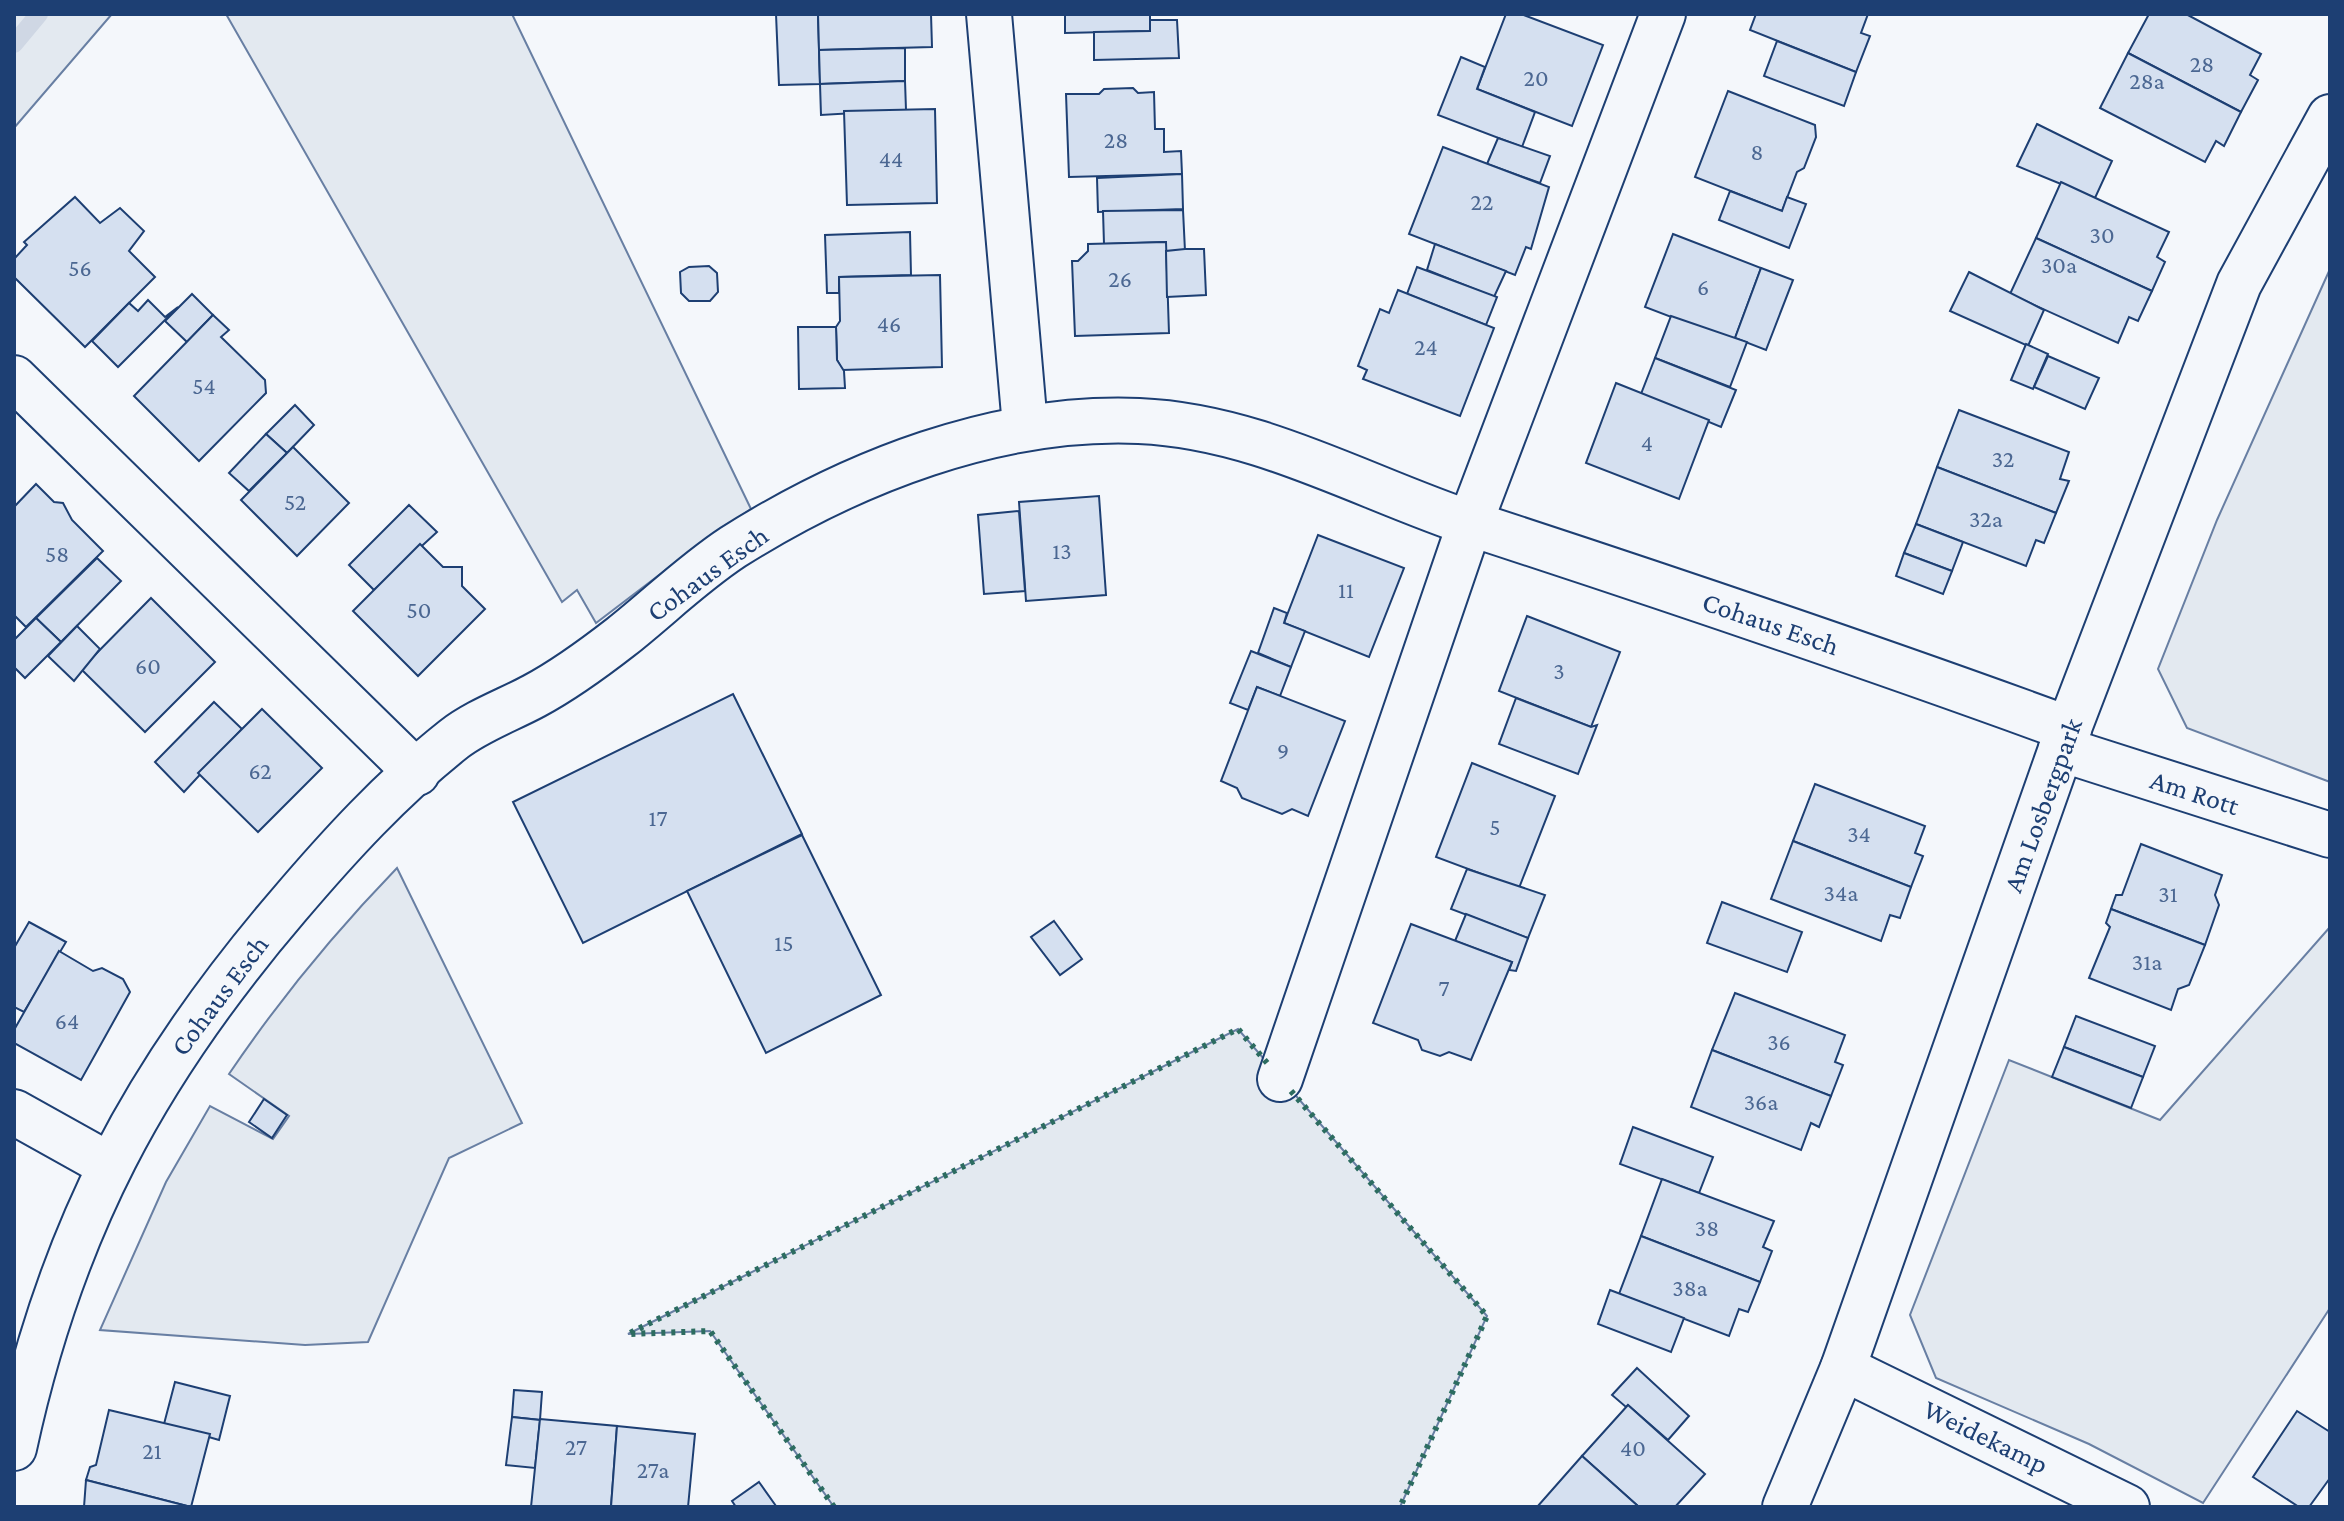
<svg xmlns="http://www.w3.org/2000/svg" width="2344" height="1521" viewBox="0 0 2344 1521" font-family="'Crimson Pro',serif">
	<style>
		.green { fill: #e3e9f0; stroke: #687fa3; stroke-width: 2 }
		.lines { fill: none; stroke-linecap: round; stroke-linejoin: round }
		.stream { stroke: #cfd7e4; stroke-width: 18 }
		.building { fill: #d5e0f0; stroke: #1d3f73; stroke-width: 2 }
		.street-casing { stroke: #1d3f73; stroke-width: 48 }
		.street { stroke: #f4f7fb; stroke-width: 44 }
		.hedge { stroke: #2c6c60; stroke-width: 6; stroke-dasharray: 4 6; stroke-linecap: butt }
		.labels { text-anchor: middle; stroke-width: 6; stroke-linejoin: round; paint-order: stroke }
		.number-label { font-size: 24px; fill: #4b6792 }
		.street-label { font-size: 28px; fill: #1d3f73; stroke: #f4f7fb }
	</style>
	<rect width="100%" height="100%" fill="#f4f7fb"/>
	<g class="green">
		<polygon points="14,14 112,14 14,128"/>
		<polygon points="226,14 512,14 751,509 709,537 596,623 577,590 562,602"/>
		<polygon points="2330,269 2330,782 2187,728 2158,669 2217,520"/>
		<path d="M397,868L522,1123L449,1158L368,1342L305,1345L100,1330L166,1182L210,1106L273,1139L289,1116L229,1074C279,1000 335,932 397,868Z"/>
		<polygon points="2330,927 2330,1308 2203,1503 2089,1444 1936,1378 1910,1315 2009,1060 2160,1120"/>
		<polygon points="1238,1029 1487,1316 1400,1507 834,1507 710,1331 628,1334"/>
	</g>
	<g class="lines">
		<polyline class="stream" points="14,44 39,14"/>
	</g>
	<g class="building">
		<polygon points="776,14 818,14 820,84 779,85"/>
		<polygon points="818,14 931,14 932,47 819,50"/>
		<polygon points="1065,14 1150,14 1150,31 1065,33"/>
		<polygon points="1506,14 1521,14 1603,45 1572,126 1477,89"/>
		<polygon points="1756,14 1868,14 1861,33 1870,36 1856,72 1750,30"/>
		<polygon points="2149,14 2186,14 2261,54 2250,75 2258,80 2241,112 2128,53"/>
		<polygon points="1150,20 1177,20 1179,58 1094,60 1094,32 1150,31"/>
		<polygon points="1777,41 1856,72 1844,106 1764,76"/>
		<polygon points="905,48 905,81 820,84 819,50"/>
		<polygon points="2128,53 2241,112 2224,146 2216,141 2205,162 2100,108"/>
		<polygon points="1461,57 1485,67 1477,89 1535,112 1522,147 1438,115"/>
		<polygon points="905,81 906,110 821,115 820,84"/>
		<polygon points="1133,88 1138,93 1154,92 1155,129 1164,129 1164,152 1181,151 1182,174 1069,177 1066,94 1099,94 1104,89"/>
		<polygon points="1728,91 1815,125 1816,137 1804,168 1797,172 1782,211 1695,177"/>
		<polygon points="935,109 937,203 847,205 844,111"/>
		<polygon points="2037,124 2112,161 2095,198 2017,166"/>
		<polygon points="1498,138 1550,156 1540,183 1487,164"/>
		<polygon points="1443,147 1549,187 1531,249 1526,247 1515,275 1409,234"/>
		<polygon points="1182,174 1183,209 1098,212 1097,178"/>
		<polygon points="2061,182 2169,232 2157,257 2165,262 2152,291 2036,238"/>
		<polygon points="1730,191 1782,211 1787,197 1806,204 1789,248 1719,220"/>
		<polygon points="75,197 100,223 120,208 144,231 129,251 155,277 85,347 14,277 14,259 27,245 24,242"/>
		<polygon points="1183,210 1185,251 1166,251 1166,242 1104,244 1103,211"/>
		<polygon points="910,232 911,275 839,277 839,293 827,293 825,235"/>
		<polygon points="1673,234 1761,268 1734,341 1645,307"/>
		<polygon points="2036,238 2152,291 2138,321 2129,317 2118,343 2010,294"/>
		<polygon points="1166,242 1169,333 1075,336 1072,261 1078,261 1088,251 1088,244"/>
		<polygon points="1435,244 1506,271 1494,297 1427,270"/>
		<polygon points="1185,249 1204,249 1206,295 1167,297 1166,251"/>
		<polygon points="709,266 717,273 718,292 710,301 689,301 681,293 680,272 689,267"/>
		<polygon points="1417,267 1497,297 1486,325 1407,294"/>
		<polygon points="1761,268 1793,280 1766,350 1735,338"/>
		<polygon points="1969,272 2044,310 2028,346 1950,311"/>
		<polygon points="940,275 942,367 842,370 837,360 836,327 840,321 839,277"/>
		<polygon points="1398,290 1494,328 1460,416 1363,379 1367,370 1358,366 1380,309 1389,313"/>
		<polygon points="192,294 213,315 187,342 165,321"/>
		<polygon points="148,300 165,317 178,307 118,367 92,341 129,303 138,311"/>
		<polygon points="213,315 229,330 221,337 265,380 266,393 199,461 134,396"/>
		<polygon points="1671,316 1747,342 1730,387 1655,358"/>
		<polygon points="798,327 836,327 837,360 844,371 845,388 799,389"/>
		<polygon points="2026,344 2048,354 2033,389 2011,380"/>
		<polygon points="2048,356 2099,378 2085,409 2034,387"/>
		<polygon points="1655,358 1736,390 1721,427 1641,394"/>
		<polygon points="1616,383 1709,420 1679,499 1586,463"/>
		<polygon points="295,405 314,425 287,453 266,434"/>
		<polygon points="1959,410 2069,452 2060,479 2069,481 2056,513 1937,467"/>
		<polygon points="266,434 287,453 249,491 229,473"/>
		<polygon points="293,447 349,503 297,556 241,500"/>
		<polygon points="1937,467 2056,513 2044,543 2036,540 2026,566 1916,524"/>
		<polygon points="36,484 54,502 63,503 72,520 103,551 26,627 14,615 14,507"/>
		<polygon points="1099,496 1106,595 1026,601 1019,502"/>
		<polygon points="409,505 437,532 374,590 349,565"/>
		<polygon points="1019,511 1025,591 984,594 978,515"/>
		<polygon points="1916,524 1963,542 1952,571 1904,553"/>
		<polygon points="1318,535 1404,568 1369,657 1284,623"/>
		<polygon points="420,544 443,567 462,567 462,586 485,609 418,676 353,611"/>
		<polygon points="1904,553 1952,571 1943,594 1896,576"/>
		<polygon points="97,558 121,581 61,642 36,618"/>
		<polygon points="151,598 215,662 145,732 81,669"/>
		<polygon points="1274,608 1287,613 1284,623 1305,631 1291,667 1258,653"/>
		<polygon points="1527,616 1620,652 1591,727 1499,691"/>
		<polygon points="36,618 61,642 25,678 14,667 14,640"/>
		<polygon points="77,626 100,649 74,681 48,656"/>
		<polygon points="1251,651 1291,667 1280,696 1257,687 1248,710 1230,703"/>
		<polygon points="1257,687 1345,721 1308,816 1292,809 1282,814 1242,798 1237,788 1221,781"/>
		<polygon points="733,694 802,834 583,943 513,802"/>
		<polygon points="1516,698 1591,727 1597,725 1578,774 1499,744"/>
		<polygon points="214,702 242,729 184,792 155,762"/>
		<polygon points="262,709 322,768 258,832 198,773"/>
		<polygon points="1472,763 1555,796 1519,888 1436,857"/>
		<polygon points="1815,784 1925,826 1915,853 1923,856 1911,887 1793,841"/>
		<polygon points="802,835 881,995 766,1053 687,891"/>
		<polygon points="1793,841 1911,887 1900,918 1890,915 1881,941 1771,899"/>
		<polygon points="2141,844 2222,875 2215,895 2219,905 2205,945 2111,909 2116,895 2122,895"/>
		<polygon points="1467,869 1545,895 1528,938 1451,909"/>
		<polygon points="1722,902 1802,932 1787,972 1707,943"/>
		<polygon points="2111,909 2205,945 2189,985 2178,989 2171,1010 2089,978 2110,927 2106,923"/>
		<polygon points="1466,914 1528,938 1516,971 1509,970 1512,962 1455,941"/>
		<polygon points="1054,921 1082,959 1060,975 1031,937"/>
		<polygon points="29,922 66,942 24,1012 14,1007 14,948"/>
		<polygon points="1411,924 1512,962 1471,1060 1449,1052 1440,1056 1422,1050 1418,1040 1373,1023"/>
		<polygon points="59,951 93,971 102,968 123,979 130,992 81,1080 14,1043 14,1030"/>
		<polygon points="1735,993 1845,1035 1835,1062 1843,1065 1831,1096 1712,1050"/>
		<polygon points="2076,1016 2155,1046 2143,1077 2064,1047"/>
		<polygon points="2064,1047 2143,1077 2131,1108 2052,1077"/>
		<polygon points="1712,1050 1831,1096 1819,1127 1811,1123 1801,1150 1691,1107"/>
		<polygon points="264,1099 287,1115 272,1138 249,1122"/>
		<polygon points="1633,1127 1713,1157 1699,1193 1620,1164"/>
		<polygon points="1662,1179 1774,1221 1763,1247 1772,1251 1760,1282 1641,1236"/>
		<polygon points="1641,1236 1760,1282 1748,1312 1739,1309 1729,1336 1619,1294"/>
		<polygon points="1610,1290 1684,1318 1671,1352 1598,1324"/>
		<polygon points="1637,1368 1689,1416 1668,1440 1628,1405 1626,1407 1612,1395"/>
		<polygon points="175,1382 230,1396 219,1440 164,1424"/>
		<polygon points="514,1390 542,1392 540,1420 512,1417"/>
		<polygon points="1628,1405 1705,1474 1675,1507 1639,1507 1582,1456"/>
		<polygon points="109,1410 210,1434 191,1507 86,1480 90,1467 96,1465"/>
		<polygon points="2297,1411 2330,1432 2330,1478 2309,1507 2299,1507 2253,1477"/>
		<polygon points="512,1417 540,1420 535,1468 506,1465"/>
		<polygon points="540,1419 617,1426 611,1507 531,1507"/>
		<polygon points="617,1426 695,1434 688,1507 611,1507"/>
		<polygon points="1582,1456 1639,1507 1537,1507"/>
		<polygon points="86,1480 191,1507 84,1507"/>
		<polygon points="759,1482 776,1506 736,1507 732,1501"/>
	</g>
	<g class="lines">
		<defs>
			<g id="street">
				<polyline points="989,14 1025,426"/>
				<polyline points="14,378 417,773"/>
				<polyline points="2061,749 2330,835"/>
				<polyline points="1280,1079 1470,523 1663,14"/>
				<polyline points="14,1112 109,1165"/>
				<polyline points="1843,1368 2127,1507"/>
				<path d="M14,1448C61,1230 144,1074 288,906C339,846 392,788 454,739C477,721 508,710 534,696C564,680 594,658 621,637C659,607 692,574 733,547C852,472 997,415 1139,421C1259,426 1363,488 1475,525C1674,590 1872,657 2069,729"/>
				<polyline points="1785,1507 1843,1368 2061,749 2239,284 2330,117"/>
			</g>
		</defs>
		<use href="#street" class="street-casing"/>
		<use href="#street" class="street"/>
		<g class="hedge">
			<polyline points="1291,1091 1487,1316 1400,1507"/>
			<polyline points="834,1507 710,1331 628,1334 1238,1029 1268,1064"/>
		</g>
	</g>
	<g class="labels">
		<g class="number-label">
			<text x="2202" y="72">28</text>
			<text x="1536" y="86">20</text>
			<text x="2147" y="89">28a</text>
			<text x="1116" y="148">28</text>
			<text x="1757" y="160">8</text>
			<text x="891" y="167">44</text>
			<text x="1482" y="210">22</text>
			<text x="2102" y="243">30</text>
			<text x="2059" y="273">30a</text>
			<text x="80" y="276">56</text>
			<text x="1120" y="287">26</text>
			<text x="1703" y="295">6</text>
			<text x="889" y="332">46</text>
			<text x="1426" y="355">24</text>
			<text x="204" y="394">54</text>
			<text x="1647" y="451">4</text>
			<text x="2003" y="467">32</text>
			<text x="295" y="510">52</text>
			<text x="1986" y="527">32a</text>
			<text x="1062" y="559">13</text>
			<text x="57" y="562">58</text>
			<text x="1346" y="598">11</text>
			<text x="419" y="618">50</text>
			<text x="148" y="674">60</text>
			<text x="1559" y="679">3</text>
			<text x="1283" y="759">9</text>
			<text x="260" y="779">62</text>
			<text x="658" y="826">17</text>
			<text x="1495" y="835">5</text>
			<text x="1859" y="842">34</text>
			<text x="1841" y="901">34a</text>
			<text x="2168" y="902">31</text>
			<text x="784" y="951">15</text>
			<text x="2147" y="970">31a</text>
			<text x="1444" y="996">7</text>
			<text x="67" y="1029">64</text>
			<text x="1779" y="1050">36</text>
			<text x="1761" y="1110">36a</text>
			<text x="1707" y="1236">38</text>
			<text x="1690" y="1296">38a</text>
			<text x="576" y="1455">27</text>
			<text x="1633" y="1456">40</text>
			<text x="152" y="1459">21</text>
			<text x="653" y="1478">27a</text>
		</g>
		<g class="street-label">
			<text transform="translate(707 573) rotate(-36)" y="10">Cohaus Esch</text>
			<text transform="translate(1771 623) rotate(19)" y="10">Cohaus Esch</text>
			<text transform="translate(2195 792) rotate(18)" y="10">Am Rott</text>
			<text transform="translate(2042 805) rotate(-70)" y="10">Am Losbergpark</text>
			<text transform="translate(219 995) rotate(-53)" y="10">Cohaus Esch</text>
			<text transform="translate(1986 1436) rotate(26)" y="10">Weidekamp</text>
		</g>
	</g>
	<rect width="2344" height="1521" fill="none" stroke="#1d3f73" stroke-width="32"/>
</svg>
